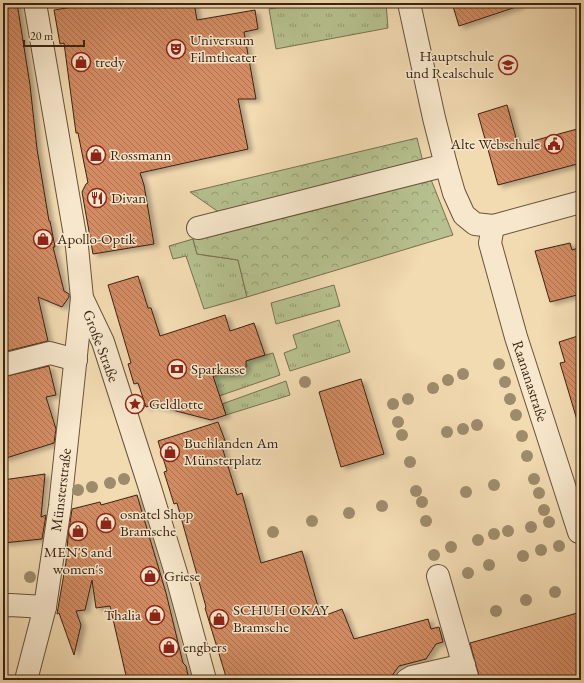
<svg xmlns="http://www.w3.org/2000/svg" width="584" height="683" viewBox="0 0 584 683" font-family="'EB Garamond',serif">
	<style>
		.grass { fill: url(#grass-tufts); stroke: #787252 }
		.forest { fill: url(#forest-crowns); stroke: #787252 }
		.building { fill: url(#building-back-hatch); stroke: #3a2414; filter: url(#shadow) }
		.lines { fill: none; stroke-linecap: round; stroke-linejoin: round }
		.minor-casing { stroke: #68523b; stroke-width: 24 }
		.minor { stroke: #f7e7cc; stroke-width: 22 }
		.tree { fill: #9e8b6c }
		.labels { text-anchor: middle; stroke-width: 3; stroke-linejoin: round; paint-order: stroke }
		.poi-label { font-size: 15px; fill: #3a2414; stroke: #f7e7cc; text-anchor: start }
		.street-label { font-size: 15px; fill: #3a2414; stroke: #f7e7cc }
	</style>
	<defs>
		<pattern id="grass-tufts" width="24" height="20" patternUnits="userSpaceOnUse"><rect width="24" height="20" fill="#b6c18f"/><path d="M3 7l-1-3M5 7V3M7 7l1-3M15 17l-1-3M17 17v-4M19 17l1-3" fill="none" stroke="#959d74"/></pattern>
		<pattern id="forest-crowns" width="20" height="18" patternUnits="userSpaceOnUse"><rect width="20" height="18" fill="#b6c18f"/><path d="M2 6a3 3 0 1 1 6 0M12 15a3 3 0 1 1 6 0" fill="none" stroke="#959d74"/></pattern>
		<pattern id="building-back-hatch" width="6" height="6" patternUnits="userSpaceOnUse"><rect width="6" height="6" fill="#d38c63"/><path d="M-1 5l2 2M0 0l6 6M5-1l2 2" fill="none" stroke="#ac7250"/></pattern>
		<filter id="shadow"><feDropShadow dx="4.5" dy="2.5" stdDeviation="2" flood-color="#0004"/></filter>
	</defs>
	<rect width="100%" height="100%" fill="#f2dab1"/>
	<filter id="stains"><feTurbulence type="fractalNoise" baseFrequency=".005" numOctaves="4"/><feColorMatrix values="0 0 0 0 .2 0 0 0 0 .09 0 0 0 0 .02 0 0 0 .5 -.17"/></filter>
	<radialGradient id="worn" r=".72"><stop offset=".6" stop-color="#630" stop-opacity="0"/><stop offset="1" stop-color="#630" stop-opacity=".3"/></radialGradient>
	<g class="grass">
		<polygon points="303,3 386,3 388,28 276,49 269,9"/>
		<polygon points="193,239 197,254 238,260 247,297 204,309 186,256 173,259 169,246"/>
		<polygon points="334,285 340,306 276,324 271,303"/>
		<polygon points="339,320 350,352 290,371 284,353 297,348 293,335"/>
		<path d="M273,353L280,375L219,396L209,375L239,374C245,371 245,368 245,361Z"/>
		<polygon points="286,381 290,395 226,415 222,404"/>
	</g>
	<g class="forest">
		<polygon points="417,138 423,162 220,213 190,192"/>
		<polygon points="430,177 453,235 247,297 238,260 197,254 193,239"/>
	</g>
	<g class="building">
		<polygon points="3,3 17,3 30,85 37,149 49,221 50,221 55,247 53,247 64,291 69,294 69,297 62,307 38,297 48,341 3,352"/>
		<polygon points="97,3 194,3 197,20 255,10 258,29 244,32 256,99 238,99 248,149 140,173 144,185 154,244 93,254 82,192 86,184 88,183 78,133 76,133 64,43 60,44 54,10"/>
		<polygon points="452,3 519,3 519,6 459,26"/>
		<polygon points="507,105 518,145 581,128 581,163 498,185 478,114"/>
		<polygon points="570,243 572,250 581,247 581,294 550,302 535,251"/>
		<polygon points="138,276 148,308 151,308 160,336 225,315 230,331 254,323 265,355 246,361 246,368 243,372 239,374 213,376 226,415 211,420 153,405 146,407 138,383 134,384 128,364 131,363 108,285"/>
		<polygon points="581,335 581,419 577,420 560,363 565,362 559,342"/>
		<polygon points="49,366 56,395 46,397 56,429 54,443 3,459 3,377"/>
		<polygon points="361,379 384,454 341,467 319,392"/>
		<polygon points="218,422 226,443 222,447 237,495 242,493 261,563 302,551 321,617 342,609 354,639 428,619 431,629 439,627 443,642 436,644 426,659 399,666 391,677 379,680 227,680 205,608 206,607 177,503 174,504 164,472 167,471 158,441"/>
		<polygon points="45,474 41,517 46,515 42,539 3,543 3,480"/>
		<polygon points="137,495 166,593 183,663 186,666 189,680 127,680 110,606 96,608 92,580 85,610 76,611 81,625 74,655 59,613 57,614 66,562 68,537 72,509 100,502 101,505"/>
		<polygon points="581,612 581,680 480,680 470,643"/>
	</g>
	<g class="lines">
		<defs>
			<g id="minor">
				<polyline points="35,3 77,247 82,298 103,342 150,488 176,573 205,680"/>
				<polyline points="409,3 434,118 446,165 454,193 464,215 475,224 493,226 581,202"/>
				<polyline points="493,226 490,243 516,337 579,532 581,531"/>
				<polyline points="198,228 446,165"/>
				<polyline points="3,365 50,353 76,360"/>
				<polyline points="438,576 468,680"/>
				<polyline points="3,606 10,605 45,607"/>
				<polyline points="26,680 45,607 60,506 82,298"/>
				<polyline points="407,680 412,677 464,665"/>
			</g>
		</defs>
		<use href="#minor" class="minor-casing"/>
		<use href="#minor" class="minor"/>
	</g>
	<g class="tree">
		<circle cx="499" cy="364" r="6"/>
		<circle cx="463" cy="374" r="6"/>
		<circle cx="448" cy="380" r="6"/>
		<circle cx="305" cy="382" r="6"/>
		<circle cx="505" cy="382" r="6"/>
		<circle cx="433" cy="388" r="6"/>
		<circle cx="408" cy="399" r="6"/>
		<circle cx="510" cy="399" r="6"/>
		<circle cx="393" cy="404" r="6"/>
		<circle cx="516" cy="415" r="6"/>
		<circle cx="398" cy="422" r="6"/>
		<circle cx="477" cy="425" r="6"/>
		<circle cx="463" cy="429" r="6"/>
		<circle cx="447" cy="432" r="6"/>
		<circle cx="402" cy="435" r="6"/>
		<circle cx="522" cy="436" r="6"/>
		<circle cx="527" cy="456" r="6"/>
		<circle cx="410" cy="462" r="6"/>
		<circle cx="124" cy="479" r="6"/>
		<circle cx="534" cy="479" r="6"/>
		<circle cx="110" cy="483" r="6"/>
		<circle cx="494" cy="485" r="6"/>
		<circle cx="92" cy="487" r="6"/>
		<circle cx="78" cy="490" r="6"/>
		<circle cx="416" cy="491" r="6"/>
		<circle cx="466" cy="492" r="6"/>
		<circle cx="539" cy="493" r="6"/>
		<circle cx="422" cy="502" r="6"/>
		<circle cx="382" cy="506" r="6"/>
		<circle cx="544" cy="510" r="6"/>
		<circle cx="349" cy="513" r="6"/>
		<circle cx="312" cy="521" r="6"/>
		<circle cx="426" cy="521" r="6"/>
		<circle cx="549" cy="522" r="6"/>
		<circle cx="531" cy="527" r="6"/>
		<circle cx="508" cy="531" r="6"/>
		<circle cx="273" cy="532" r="6"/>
		<circle cx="494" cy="534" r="6"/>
		<circle cx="478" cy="540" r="6"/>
		<circle cx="559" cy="546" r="6"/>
		<circle cx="451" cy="547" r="6"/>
		<circle cx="541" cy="550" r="6"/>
		<circle cx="434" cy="555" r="6"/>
		<circle cx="523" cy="556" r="6"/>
		<circle cx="489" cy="565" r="6"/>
		<circle cx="468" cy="573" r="6"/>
		<circle cx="30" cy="577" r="6"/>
		<circle cx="555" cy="592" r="6"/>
		<circle cx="526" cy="600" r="6"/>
		<circle cx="496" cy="611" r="6"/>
	</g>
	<defs>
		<symbol id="theatre-ring" viewBox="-11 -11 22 22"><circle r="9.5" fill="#f7e7cc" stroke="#8f2418" stroke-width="1.5"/><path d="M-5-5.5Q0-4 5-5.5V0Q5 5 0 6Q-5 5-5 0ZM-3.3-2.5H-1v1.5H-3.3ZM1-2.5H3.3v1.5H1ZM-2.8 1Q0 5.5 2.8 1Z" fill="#8f2418"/></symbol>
		<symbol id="shop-ring" viewBox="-11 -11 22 22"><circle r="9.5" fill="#f7e7cc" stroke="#8f2418" stroke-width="1.5"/><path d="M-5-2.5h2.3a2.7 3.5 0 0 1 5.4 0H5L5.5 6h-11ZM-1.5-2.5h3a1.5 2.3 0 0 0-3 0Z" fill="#8f2418"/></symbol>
		<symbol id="school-ring" viewBox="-11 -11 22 22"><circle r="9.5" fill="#f7e7cc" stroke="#8f2418" stroke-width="1.5"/><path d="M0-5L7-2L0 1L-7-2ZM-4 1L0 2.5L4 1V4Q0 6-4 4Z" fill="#8f2418"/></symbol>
		<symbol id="civic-ring" viewBox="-11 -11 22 22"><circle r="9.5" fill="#f7e7cc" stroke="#8f2418" stroke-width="1.5"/><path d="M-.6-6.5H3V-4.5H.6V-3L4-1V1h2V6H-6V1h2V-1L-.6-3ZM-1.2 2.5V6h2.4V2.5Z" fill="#8f2418"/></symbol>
		<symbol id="restaurant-ring" viewBox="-11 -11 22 22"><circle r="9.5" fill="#f7e7cc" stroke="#8f2418" stroke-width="1.5"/><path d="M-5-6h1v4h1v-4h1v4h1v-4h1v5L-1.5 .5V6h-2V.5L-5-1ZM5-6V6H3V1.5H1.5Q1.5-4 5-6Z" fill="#8f2418"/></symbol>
		<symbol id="bank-ring" viewBox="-11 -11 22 22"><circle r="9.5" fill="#f7e7cc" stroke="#8f2418" stroke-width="1.5"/><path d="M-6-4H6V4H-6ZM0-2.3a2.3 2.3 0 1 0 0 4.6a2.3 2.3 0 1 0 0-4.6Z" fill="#8f2418"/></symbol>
		<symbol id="sight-ring" viewBox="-11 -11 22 22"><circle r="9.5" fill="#f7e7cc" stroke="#8f2418" stroke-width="1.5"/><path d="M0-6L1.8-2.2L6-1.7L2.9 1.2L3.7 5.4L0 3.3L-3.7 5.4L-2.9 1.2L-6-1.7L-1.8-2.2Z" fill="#8f2418"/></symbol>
	</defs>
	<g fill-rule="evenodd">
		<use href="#theatre-ring" x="165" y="38" width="22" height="22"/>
		<use href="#shop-ring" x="70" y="51" width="22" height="22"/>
		<use href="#school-ring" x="497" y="54" width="22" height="22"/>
		<use href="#civic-ring" x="543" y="133" width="22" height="22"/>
		<use href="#shop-ring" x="85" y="144" width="22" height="22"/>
		<use href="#restaurant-ring" x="86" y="187" width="22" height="22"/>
		<use href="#shop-ring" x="32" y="228" width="22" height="22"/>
		<use href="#bank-ring" x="166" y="358" width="22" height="22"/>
		<use href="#sight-ring" x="124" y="393" width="22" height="22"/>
		<use href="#shop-ring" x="159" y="441" width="22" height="22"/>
		<use href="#shop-ring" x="95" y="512" width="22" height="22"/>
		<use href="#shop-ring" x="67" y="520" width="22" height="22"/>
		<use href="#shop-ring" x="139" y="565" width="22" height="22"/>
		<use href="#shop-ring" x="144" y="604" width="22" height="22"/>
		<use href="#shop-ring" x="208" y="608" width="22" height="22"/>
		<use href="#shop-ring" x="158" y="636" width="22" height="22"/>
	</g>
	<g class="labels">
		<g class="poi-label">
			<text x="190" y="45">Universum<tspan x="190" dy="17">Filmtheater</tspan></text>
			<text x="494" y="61" text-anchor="end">Hauptschule<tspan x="494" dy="17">und Realschule</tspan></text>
			<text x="95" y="67">tredy</text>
			<text x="540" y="149" text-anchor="end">Alte Webschule</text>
			<text x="110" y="160">Rossmann</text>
			<text x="111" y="203">Divan</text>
			<text x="57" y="244">Apollo-Optik</text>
			<text x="191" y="374">Sparkasse</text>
			<text x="149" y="409">Geldlotte</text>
			<text x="184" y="448">Buchlanden Am<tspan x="184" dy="17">Münsterplatz</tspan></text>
			<text x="120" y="519">osnatel Shop<tspan x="120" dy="17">Bramsche</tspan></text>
			<text x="78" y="557" text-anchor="middle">MEN'S and<tspan x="78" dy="17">women's</tspan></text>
			<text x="164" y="581">Griese</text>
			<text x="233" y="615">SCHUH OKAY<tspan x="233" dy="17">Bramsche</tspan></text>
			<text x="141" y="620" text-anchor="end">Thalia</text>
			<text x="183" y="652">engbers</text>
		</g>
		<g class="street-label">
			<text transform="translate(101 346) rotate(69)" y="5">Große Straße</text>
			<text transform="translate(530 381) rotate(72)" y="5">Raananastraße</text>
			<text transform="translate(61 490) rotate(-83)" y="5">Münsterstraße</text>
		</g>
	</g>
	<rect width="584" height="683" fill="none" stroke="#f2dab1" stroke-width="16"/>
	<rect x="4" y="4" width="576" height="675" fill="none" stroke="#3a2414" stroke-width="2"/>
	<rect x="8" y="8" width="568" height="667" fill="none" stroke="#3a2414"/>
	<path d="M24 40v6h60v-6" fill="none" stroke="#3a2414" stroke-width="2"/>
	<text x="30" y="40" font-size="12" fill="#3a2414" stroke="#f7e7cc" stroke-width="3" paint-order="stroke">20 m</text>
	<rect width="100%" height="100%" filter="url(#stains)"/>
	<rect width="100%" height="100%" fill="url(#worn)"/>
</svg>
